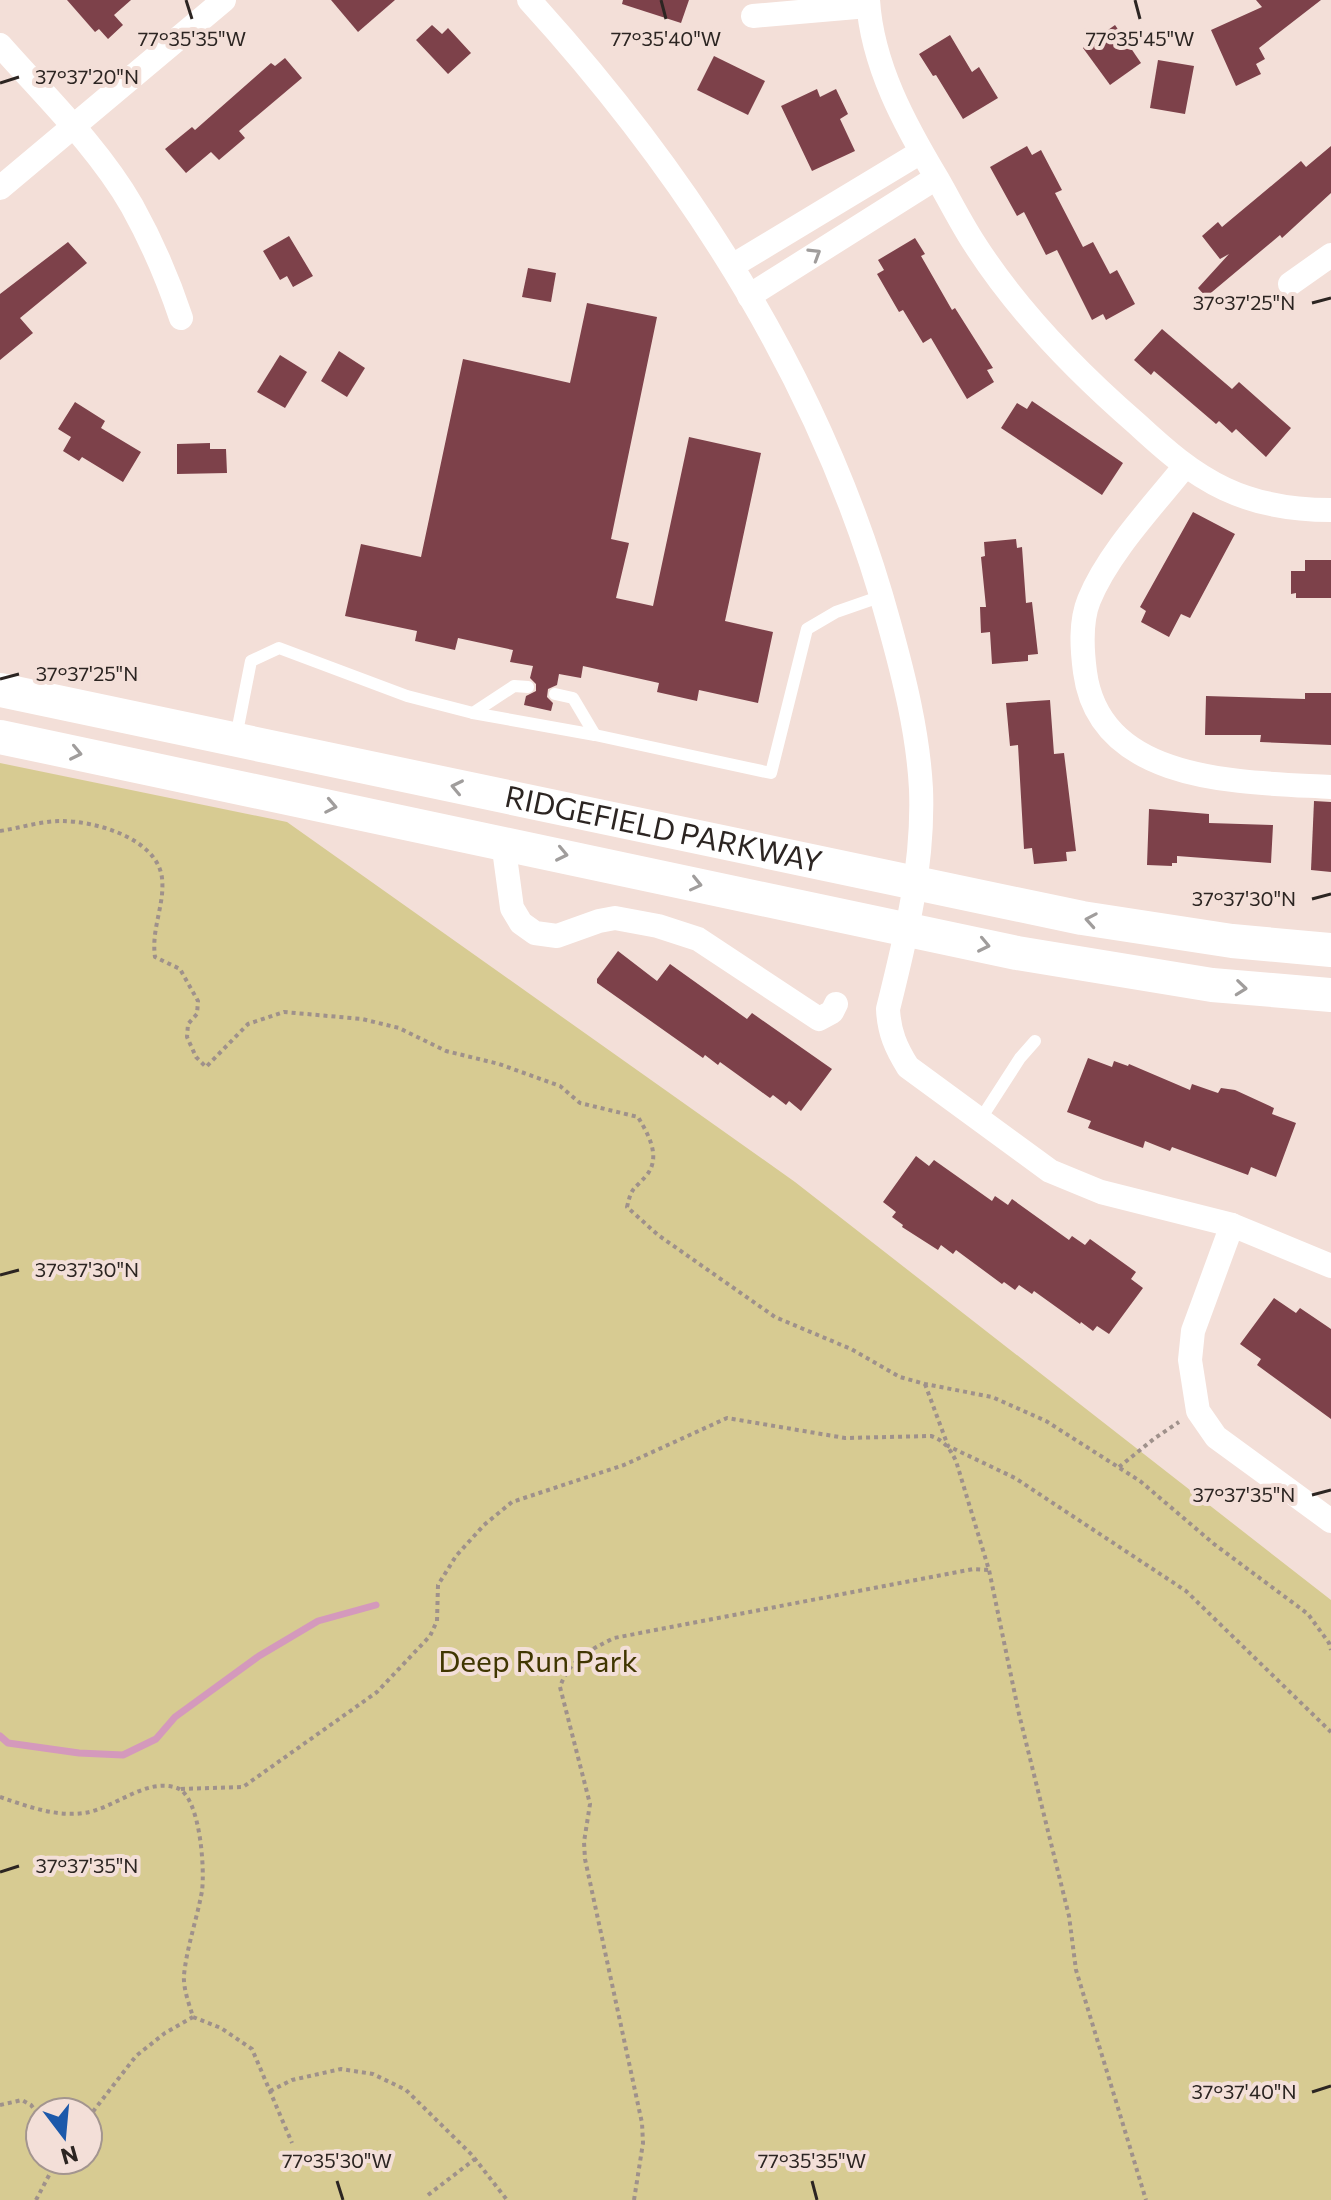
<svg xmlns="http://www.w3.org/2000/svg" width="1331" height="2200" viewBox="0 0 1331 2200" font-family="Commissioner,sans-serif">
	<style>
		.green { fill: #d7cb92; fill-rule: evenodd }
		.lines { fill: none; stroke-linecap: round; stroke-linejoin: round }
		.stream { stroke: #d499bc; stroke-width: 7 }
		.building { fill: #7d414a }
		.path { stroke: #9f918b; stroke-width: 4; stroke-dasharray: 4 4; stroke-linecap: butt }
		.lane { stroke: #fff; stroke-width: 12 }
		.street { stroke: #fff; stroke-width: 24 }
		.secondary { stroke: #fff; stroke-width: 34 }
		.oneway { stroke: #a09d9c }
		.ticks { fill: none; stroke: #2c2522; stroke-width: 3 }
		.labels { text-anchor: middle; stroke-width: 8; stroke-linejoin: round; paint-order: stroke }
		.street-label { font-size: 30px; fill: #2c2522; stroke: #f3dfd8 }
		.park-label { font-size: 30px; fill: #403601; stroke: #f3dfd8 }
		.ticks-label { font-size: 20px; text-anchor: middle; fill: #2c2522; stroke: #f3dfd8; stroke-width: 8; stroke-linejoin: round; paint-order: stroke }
	</style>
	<rect width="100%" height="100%" fill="#f3dfd8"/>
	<path class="green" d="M0,763L287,822L795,1182L1331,1600V2200H0ZM40,2112H88V2160H40Z"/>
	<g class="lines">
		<polyline class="stream" points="0,1736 8,1743 79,1753 123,1755 156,1739 175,1717 259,1656 318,1621 376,1605"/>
	</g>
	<g class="building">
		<polygon points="67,0 131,0 114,15 123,25 108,39 99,29 95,32"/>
		<polygon points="331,0 395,0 358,32"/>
		<polygon points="623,0 689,0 681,23 622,4"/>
		<polygon points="1256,0 1321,0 1259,48 1265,59 1256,64 1261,74 1236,86 1211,30 1262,7"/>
		<polygon points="432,25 442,34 448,28 471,53 448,74 416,40"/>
		<polygon points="1115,25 1141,63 1110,85 1083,48"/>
		<polygon points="950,35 972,72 979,67 998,98 963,119 936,75 933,76 919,54"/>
		<polygon points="714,56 765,81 748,115 697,90"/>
		<polygon points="285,58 302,78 239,131 245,138 219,160 211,152 186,173 165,149 192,127 195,130 271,63 275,66"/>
		<polygon points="1158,60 1194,66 1185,114 1150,108"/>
		<polygon points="817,89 820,97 836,89 848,114 840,119 855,151 812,171 781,106"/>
		<polygon points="1027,146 1032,155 1041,150 1062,190 1055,193 1083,247 1093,242 1110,274 1117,270 1135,304 1106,320 1103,314 1092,320 1057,250 1046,255 1024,212 1017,216 990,167"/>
		<polygon points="1331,146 1331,193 1282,238 1280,235 1206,297 1198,288 1229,254 1220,259 1202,236 1218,222 1222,227 1301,161 1306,167"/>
		<polygon points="289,236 313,276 293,287 287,276 280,280 263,251"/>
		<polygon points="915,238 925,254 921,256 952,310 955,308 993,368 987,370 994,382 967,399 931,338 923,343 903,310 899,312 877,274 884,270 878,260"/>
		<polygon points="68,242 87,263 20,318 33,333 0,360 0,294"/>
		<polygon points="528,268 556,273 551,302 522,297"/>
		<polygon points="587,303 657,317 611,539 629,543 616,598 653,606 689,437 761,453 725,621 773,632 758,703 699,690 697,701 657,692 659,683 583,666 581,678 559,674 557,685 548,689 547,697 553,703 551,711 524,705 526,696 536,691 536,684 530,678 533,666 510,662 513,650 458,638 455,650 415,641 417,631 345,616 361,544 421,557 463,359 570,383"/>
		<polygon points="1162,329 1232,389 1239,382 1291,428 1266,457 1236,429 1232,433 1219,421 1216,424 1154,371 1151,375 1134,360"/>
		<polygon points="339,351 365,368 347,397 321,381"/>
		<polygon points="280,355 307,372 285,408 257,392"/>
		<polygon points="1032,401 1123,463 1102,495 1001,428 1017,403 1027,409"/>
		<polygon points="75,402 105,421 101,428 141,452 123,482 82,457 79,461 63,451 71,437 58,429"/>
		<polygon points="210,443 210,449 226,449 227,473 177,474 177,444"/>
		<polygon points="1193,512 1235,534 1190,618 1181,614 1169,637 1141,622 1146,611 1140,607"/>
		<polygon points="1016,539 1017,548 1022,547 1026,603 1032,602 1038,654 1028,655 1028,661 992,664 990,632 981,633 980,607 986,607 981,557 985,556 984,542"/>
		<polygon points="1305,560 1331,560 1331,598 1296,598 1296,593 1291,594 1291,571 1305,571"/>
		<polygon points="1305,693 1331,693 1331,745 1260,742 1261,735 1205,735 1206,696 1305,699"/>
		<polygon points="1050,700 1054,754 1064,753 1076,851 1066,852 1067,861 1034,864 1032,848 1024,849 1018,745 1010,746 1006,703"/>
		<polygon points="1314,801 1331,802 1331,872 1311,870"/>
		<polygon points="1149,809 1209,814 1209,823 1273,825 1271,863 1177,856 1177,863 1172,863 1172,866 1147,865"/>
		<polygon points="618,951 657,981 670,964 747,1019 752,1013 832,1069 801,1111 789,1101 786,1105 773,1095 770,1098 720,1062 718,1065 705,1055 703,1058 597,983 597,979"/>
		<polygon points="1088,1058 1112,1067 1114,1061 1128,1066 1129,1064 1190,1090 1192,1084 1218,1093 1221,1088 1235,1090 1274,1108 1272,1114 1296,1123 1276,1177 1251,1167 1248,1175 1172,1147 1170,1151 1145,1141 1143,1148 1088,1128 1091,1121 1067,1112"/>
		<polygon points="916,1156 929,1166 934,1160 992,1201 995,1196 1008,1205 1012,1199 1069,1240 1072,1236 1085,1245 1090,1239 1136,1272 1131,1279 1143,1288 1109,1334 1097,1326 1093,1331 1081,1322 1080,1324 1034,1291 1032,1294 1019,1285 1015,1290 1004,1282 1002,1284 956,1250 953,1254 941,1245 938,1250 902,1227 903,1225 892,1217 896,1212 883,1202"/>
		<polygon points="1274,1298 1296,1313 1300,1308 1331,1329 1331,1419 1257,1365 1261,1359 1240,1344"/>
	</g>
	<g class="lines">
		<g class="path">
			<path d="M0,831C20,828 41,821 61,821C95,821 157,838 162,878C165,905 151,928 155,957L180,969L198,1001L197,1014L188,1024L187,1037L196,1057L206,1067L248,1024L284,1012L362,1019L399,1028L446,1051L499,1064L560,1086L580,1103L638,1117C648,1134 662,1157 646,1176C633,1191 632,1186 627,1207L658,1235L775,1317L851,1349L900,1377L925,1384L992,1397L1046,1421L1140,1481L1214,1544L1308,1614L1329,1643L1331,1650"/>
			<polyline points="925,1384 948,1446 1015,1478 1186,1591 1331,1732"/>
			<polyline points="1119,1467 1155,1438 1179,1422"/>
			<path d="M181,1789L243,1787L377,1692L430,1636L437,1621L438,1585L456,1556L484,1525L512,1502L624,1465L727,1418L845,1438L931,1436C945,1441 950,1449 956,1461L989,1570L1019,1714L1069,1916L1076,1970L1146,2200"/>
			<path d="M0,1797C27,1806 55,1817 84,1813C114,1809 146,1777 177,1788C200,1796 205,1868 202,1891C197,1919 187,1946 184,1975C183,1988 189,2004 193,2017L221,2028L252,2049L292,2143"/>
			<polyline points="270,2091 292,2080 341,2069 373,2074 406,2090 472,2155 507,2200"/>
			<polyline points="0,2105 22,2100 31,2105 40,2117"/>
			<polyline points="88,2118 136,2056 165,2033 193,2017"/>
			<polyline points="428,2195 475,2159"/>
			<polyline points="36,2200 57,2160"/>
			<path d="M634,2200L643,2143L642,2123L585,1859L584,1842L590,1804L560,1687C569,1660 590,1650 614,1638L973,1569L989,1570"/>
		</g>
		<g class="lane">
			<polyline points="555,694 573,698 595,735"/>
			<polyline points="473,713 514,686 528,687"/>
			<polyline points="236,737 251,661 279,648 407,696 473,713 595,735 771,773 807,629 836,612 882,596"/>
			<polyline points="980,1120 1020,1058 1035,1041"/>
		</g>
		<g class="street">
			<path d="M529,0C692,179 825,388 889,623C904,677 918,732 921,789C924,864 906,937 888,1009C889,1032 896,1048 908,1067L1050,1171L1101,1192L1232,1225L1331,1266"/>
			<path d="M868,0C872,65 905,125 938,180C950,201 961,223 974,243C1018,312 1076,371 1137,424C1164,449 1191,473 1225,489C1259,505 1293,510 1331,510"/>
			<polyline points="753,16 868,6"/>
			<path d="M0,45C45,96 98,147 132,206C152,242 168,279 181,318"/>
			<polyline points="0,188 224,0"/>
			<polyline points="732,266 921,152"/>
			<polyline points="1290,284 1331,255"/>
			<polyline points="749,296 936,178"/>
			<path d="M1185,466C1153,506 1108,553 1089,600C1080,622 1082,649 1085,672C1100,785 1244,782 1331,787"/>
			<polyline points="503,842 512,908 521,923 535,933 557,936 599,921 615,918 658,926 698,939 819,1019 832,1012 836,1004"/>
			<polyline points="1232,1225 1193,1331 1190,1360 1198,1411 1216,1437 1331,1521"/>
		</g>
		<g class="secondary">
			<path id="s1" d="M0,690L1082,918L1232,941L1331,950"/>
			<polyline points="0,737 1017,953 1212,985 1331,995"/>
		</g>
	</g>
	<defs><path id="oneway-chevron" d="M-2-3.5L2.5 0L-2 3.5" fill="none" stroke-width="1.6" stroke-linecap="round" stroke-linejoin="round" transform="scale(2)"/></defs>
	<g class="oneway">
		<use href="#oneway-chevron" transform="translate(815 254) rotate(-32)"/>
		<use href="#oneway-chevron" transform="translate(76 753) rotate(12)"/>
		<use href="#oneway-chevron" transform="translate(457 787) rotate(-168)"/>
		<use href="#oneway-chevron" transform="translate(331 806) rotate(11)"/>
		<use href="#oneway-chevron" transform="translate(562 854) rotate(12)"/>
		<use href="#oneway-chevron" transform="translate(696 884) rotate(13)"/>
		<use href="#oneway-chevron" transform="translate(1091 920) rotate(-170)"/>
		<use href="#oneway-chevron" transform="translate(984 945) rotate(12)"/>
		<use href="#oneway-chevron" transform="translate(1241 988) rotate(6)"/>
	</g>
	<path class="ticks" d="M186,0L192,19M661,0L666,19M1135,0L1140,19M0,83L19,77M1312,303L1331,298M0,679L19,674M1312,899L1331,894M0,1275L19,1270M1312,1495L1331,1490M0,1872L19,1866M1312,2092L1331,2086M337,2181L343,2200M812,2181L817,2200"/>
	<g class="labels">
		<g class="street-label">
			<text dy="10" stroke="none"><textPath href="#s1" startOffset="678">RIDGEFIELD PARKWAY</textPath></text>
		</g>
		<g class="park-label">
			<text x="538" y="1672">Deep Run Park</text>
		</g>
	</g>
	<g class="ticks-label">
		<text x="192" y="46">77°35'35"W</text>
		<text x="666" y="46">77°35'40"W</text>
		<text x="1140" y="46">77°35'45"W</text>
		<text x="87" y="84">37°37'20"N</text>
		<text x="1244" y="310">37°37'25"N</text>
		<text x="87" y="681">37°37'25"N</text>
		<text x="1244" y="906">37°37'30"N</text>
		<text x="87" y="1277">37°37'30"N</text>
		<text x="1244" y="1502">37°37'35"N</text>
		<text x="87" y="1873">37°37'35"N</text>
		<text x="1244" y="2099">37°37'40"N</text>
		<text x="337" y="2168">77°35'30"W</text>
		<text x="812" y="2168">77°35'35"W</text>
	</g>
	<g transform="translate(64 2136) rotate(164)"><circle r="38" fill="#f3dfd8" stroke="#a3958f" stroke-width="2"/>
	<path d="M0-6L14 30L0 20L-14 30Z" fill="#1c59aa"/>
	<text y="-12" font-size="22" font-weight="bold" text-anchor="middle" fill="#2c2522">N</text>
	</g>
</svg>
